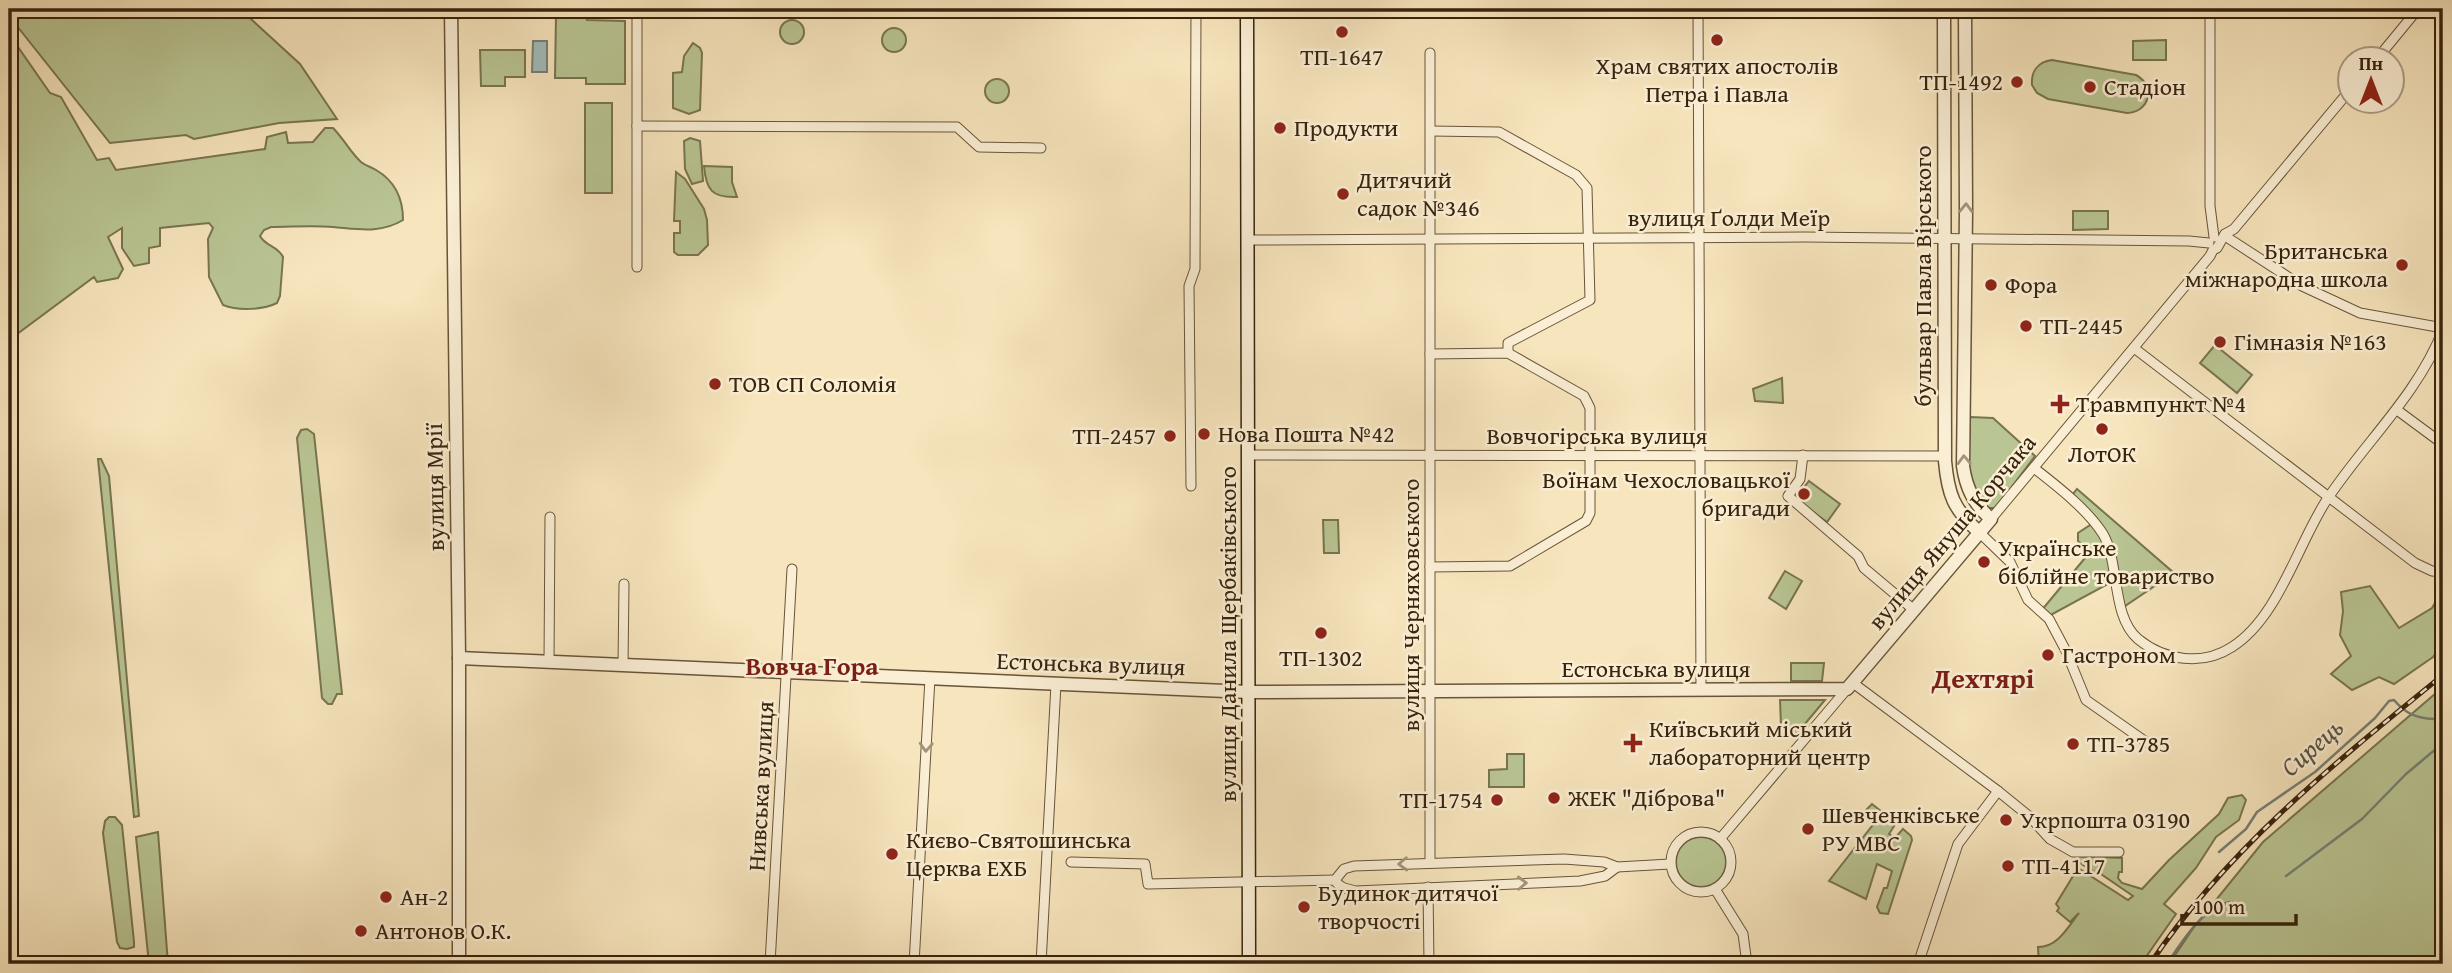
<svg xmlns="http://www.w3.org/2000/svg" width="2452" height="973" viewBox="0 0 2452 973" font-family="'Gentium Book Plus',serif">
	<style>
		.green { fill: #b9c593; stroke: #787450; stroke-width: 2 }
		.water { fill: #a1bcbb; stroke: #777f75; stroke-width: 2 }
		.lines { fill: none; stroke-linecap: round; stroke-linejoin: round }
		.stream { stroke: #777f75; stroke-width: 2.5 }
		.minor-casing { stroke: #685438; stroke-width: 11 }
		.tertiary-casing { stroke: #685438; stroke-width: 15 }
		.secondary-casing { stroke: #38230c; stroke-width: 15 }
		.minor { stroke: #faeed4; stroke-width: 9 }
		.tertiary { stroke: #faeed4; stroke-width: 12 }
		.secondary { stroke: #faeed4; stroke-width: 12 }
		.rail-casing { stroke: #38230c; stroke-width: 5 }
		.rail { stroke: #faeed4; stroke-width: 2.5; stroke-dasharray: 8; stroke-linecap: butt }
		.oneway { stroke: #a3937a }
		.poi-dot { fill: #8f2418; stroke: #faeed4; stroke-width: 2.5 }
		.labels { text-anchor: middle; stroke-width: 5; stroke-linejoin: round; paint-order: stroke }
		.poi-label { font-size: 24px; fill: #38230c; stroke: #faeed4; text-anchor: start }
		.street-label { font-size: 24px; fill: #38230c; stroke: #faeed4 }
		.neighbourhood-label { font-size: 26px; font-weight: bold; fill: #7a1f14; stroke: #faeed4 }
		.water-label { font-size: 26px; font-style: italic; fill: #585141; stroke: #faeed4 }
		.quarter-label { font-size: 28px; font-weight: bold; fill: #7a1f14; stroke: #faeed4 }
	</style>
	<rect width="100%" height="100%" fill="#f7e5bd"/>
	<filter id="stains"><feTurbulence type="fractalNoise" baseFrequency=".00286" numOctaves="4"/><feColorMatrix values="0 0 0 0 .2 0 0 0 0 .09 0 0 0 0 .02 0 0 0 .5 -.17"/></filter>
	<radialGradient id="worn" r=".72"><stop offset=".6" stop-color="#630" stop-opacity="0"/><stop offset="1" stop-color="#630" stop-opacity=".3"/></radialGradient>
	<g class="green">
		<polygon points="9,9 240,9 300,64 337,119 279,123 194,139 186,135 110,143 9,16"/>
		<polygon points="556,15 586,15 587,20 625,21 625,84 586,84 586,78 555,78"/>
		<circle cx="792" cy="32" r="12"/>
		<circle cx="894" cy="40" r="12"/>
		<path d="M9,34L50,93L61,97L97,160L109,158L116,170L265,149L267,137L286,132L288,143L313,142L325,128H333C344,139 350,152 361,162C366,166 371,167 376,170C395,181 403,199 403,220C380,234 358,229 333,227C313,225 291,227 271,227L264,230L260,236C265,246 278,246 283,257L280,296L277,303C263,310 238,311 223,305L209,277L208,239L213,228L209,223L160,228V246L149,248V263L134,266L122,248V228L108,237L123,269L118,278L97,282L94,277L9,340Z"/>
		<polygon points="2166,40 2166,60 2133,60 2133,41"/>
		<polygon points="693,43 700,48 702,53 700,110 689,114 673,108 673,73 682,72 684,56"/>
		<polygon points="480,50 525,50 525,77 505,77 505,86 481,86"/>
		<path d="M2052,60L2136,75C2156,86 2150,112 2127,113L2048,99L2037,93L2032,85C2031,71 2038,62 2052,60Z"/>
		<circle cx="997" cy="91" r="12"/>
		<rect x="585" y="103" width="27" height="90"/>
		<polygon points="690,138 700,141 703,181 692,184 685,169 684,141"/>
		<path d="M704,166L732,167V182L737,197C712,198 706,190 704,166Z"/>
		<polygon points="676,172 685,179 704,209 707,220 708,245 698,255 678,255 674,252 674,233 680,233 680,221 674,221"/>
		<polygon points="2073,211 2108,211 2108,229 2073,230"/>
		<polygon points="2215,345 2252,375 2237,393 2200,363"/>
		<polygon points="1782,378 1783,403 1755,401 1753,389"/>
		<polygon points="1970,417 1993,418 2035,456 1996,508 1985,508 1971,488 1968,468"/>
		<polygon points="307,429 314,434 342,694 337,694 332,704 328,704 322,698 297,438 301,430"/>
		<polygon points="98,459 101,459 109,476 139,816 134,817"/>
		<polygon points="1809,481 1840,504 1827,522 1795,499"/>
		<polygon points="2077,489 2174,573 2122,608 2115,580 2047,617 2041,611 2090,552 2078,541 2078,533 2093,523 2069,499"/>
		<polygon points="1323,520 1338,520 1339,553 1324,553"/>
		<polygon points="1785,571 1802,581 1786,609 1769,598"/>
		<polygon points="2370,586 2399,628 2432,608 2443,589 2443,643 2433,657 2394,684 2379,677 2352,690 2331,674 2351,656 2340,635 2343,611 2341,592"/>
		<polygon points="1791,663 1824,663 1822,681 1791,681"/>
		<polygon points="2443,687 2443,964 2169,964 2194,927 2263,842"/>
		<polygon points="1780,700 1825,700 1794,737 1781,726"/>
		<polygon points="1507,754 1524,754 1524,787 1489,787 1489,770 1507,769"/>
		<path d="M2242,795L2246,800L2239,820L2216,837L2196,868L2164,904L2176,914L2141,964H2039L2038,947C2058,947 2068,927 2079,913L2070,922L2057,911L2059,908L2056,904L2078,868L2128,900L2133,896L2101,874L2098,868L2097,874L2077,861L2079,856L2122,858V872H2119L2118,878L2122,883L2142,889L2169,860L2219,814L2228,798Z"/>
		<polygon points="1872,804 1896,823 1889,834 1895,838 1903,829 1911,836 1912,840 1888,914 1880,913 1877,907 1884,888 1887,888 1892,871 1877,864 1866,899 1829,881 1875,822 1864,812"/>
		<polygon points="109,817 115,817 122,825 134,942 134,947 127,949 120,948 117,942 103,833 105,821"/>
		<polygon points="158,832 168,964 149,964 136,837"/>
		<circle cx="1701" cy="862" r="25"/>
	</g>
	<polygon class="water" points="533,41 547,41 547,72 532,72"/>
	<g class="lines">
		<g class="stream">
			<path d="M2219,852L2246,829L2257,812L2315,772L2375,718L2389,701L2394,700C2406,714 2416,718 2434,719"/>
			<polyline points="2286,876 2362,819 2406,774 2443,743"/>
			<path d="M2167,964C2181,943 2205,904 2232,902"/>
		</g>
		<defs>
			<g id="minor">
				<polyline points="1698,9 1701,690"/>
				<polyline points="2210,9 2210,206 2214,237"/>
				<polyline points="1430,53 1430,863"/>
				<polyline points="2376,60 2418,9"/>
				<polyline points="637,126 957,127 979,147 1041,148"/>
				<polyline points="1431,131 1499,132 1576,175 1587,188 1590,300 1508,343 1508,353"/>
				<polyline points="2225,234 2234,229 2350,90"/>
				<polyline points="2225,236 2302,286 2360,313 2443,328"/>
				<polyline points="1249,240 1804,237 2189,241 2209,243"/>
				<polyline points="637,267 637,9"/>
				<polyline points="2134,348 2415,563 2432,571 2443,572"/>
				<polyline points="1430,354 1508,353 1584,396 1590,408 1590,513 1586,521 1510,566 1430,567"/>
				<polyline points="2397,410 2443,444"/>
				<polyline points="1249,455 1945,456"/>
				<polyline points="1803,455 1800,479 1788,496 1858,556 1864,568 1914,610"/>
				<path d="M2034,468C2057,486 2087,509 2103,534C2120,563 2111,616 2138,639C2165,661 2203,666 2232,647C2278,618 2297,546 2326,501C2364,443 2417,396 2443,330"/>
				<polyline points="1191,486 1189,286 1195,269 1196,9"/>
				<polyline points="1991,519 2210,256 2213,250 2217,248 2225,234"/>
				<polyline points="1979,532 2010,562 2028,600 2049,619 2066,651 2086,700 2146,742"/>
				<polyline points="549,662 550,517"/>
				<polyline points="623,665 624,584"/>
				<polyline points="1853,683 1998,791 2030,817 2050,839 2073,852 2119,852"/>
				<circle cx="1701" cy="862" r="30"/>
				<polyline points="1720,839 1847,689"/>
				<path d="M1071,862L1145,864L1148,884L1335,880C1339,888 1348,889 1356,891L1580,881L1605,876L1617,867"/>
				<polyline points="1335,880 1344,869 1354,866 1564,859 1604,862 1617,867 1670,864"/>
				<polyline points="1428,887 1429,964"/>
				<polyline points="1715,889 1743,934 1747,964"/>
				<polyline points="770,964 792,569"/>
				<polyline points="914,964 930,678"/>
				<polyline points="1041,964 1056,684"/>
				<polyline points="1918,964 1958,844 1998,791"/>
			</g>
			<g id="tertiary">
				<polyline points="451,9 459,658 459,964"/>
				<path d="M1944,9L1945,461C1948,494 1953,509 1979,532"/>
				<path d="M459,658L1249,692L1847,689L1991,519C1974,504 1966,488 1963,466L1966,211L1965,9"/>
			</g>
			<polyline id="secondary" points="1247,9 1249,964"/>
		</defs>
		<use href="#minor" class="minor-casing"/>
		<use href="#tertiary" class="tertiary-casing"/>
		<use href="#secondary" class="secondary-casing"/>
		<use href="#minor" class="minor"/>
		<use href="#tertiary" class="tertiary"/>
		<use href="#secondary" class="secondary"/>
		<defs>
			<path id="rail" d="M2150,964C2228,848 2336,762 2443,675"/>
		</defs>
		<use href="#rail" class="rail-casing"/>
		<use href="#rail" class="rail"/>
	</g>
	<defs><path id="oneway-chevron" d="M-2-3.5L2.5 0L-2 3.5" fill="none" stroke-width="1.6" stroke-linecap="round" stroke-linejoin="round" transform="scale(1.75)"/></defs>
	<g class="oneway">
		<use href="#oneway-chevron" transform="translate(1966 208) rotate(-89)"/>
		<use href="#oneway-chevron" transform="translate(1964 460) rotate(-92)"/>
		<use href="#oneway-chevron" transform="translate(926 747) rotate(93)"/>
		<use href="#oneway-chevron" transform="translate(1403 864) rotate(178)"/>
		<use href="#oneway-chevron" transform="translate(1522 883) rotate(-2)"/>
	</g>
	<g class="poi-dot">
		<circle cx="1342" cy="32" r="7"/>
		<circle cx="1717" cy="40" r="7"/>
		<circle cx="2017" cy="82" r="7"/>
		<circle cx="2090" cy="87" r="7"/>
		<circle cx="1280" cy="128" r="7"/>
		<circle cx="1343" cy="194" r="7"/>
		<circle cx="2402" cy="265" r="7"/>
		<circle cx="1991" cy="285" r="7"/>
		<circle cx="2026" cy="326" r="7"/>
		<circle cx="2220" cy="342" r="7"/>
		<circle cx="715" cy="384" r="7"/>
		<path d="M2056.5 393.5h7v7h7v7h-7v7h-7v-7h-7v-7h7z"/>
		<circle cx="2102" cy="429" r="7"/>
		<circle cx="1204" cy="434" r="7"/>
		<circle cx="1170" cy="436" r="7"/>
		<circle cx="1804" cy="494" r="7"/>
		<circle cx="1984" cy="562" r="7"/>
		<circle cx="1321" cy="633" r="7"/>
		<circle cx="2048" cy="655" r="7"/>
		<path d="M1629.5 732.5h7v7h7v7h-7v7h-7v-7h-7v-7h7z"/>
		<circle cx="2073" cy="744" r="7"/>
		<circle cx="1554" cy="798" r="7"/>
		<circle cx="1497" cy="800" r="7"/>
		<circle cx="2006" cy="820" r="7"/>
		<circle cx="1808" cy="829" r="7"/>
		<circle cx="892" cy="854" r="7"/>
		<circle cx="2008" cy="866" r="7"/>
		<circle cx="386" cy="897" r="7"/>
		<circle cx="1304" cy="907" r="7"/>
		<circle cx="361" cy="931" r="7"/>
	</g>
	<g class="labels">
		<g class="poi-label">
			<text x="1342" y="65" text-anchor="middle">ТП-1647</text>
			<text x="1717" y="74" text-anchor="middle">Храм святих апостолів<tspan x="1717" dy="28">Петра і Павла</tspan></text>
			<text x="2003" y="90" text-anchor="end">ТП-1492</text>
			<text x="2104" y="95">Стадіон</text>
			<text x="1294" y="136">Продукти</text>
			<text x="1357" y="188">Дитячий<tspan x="1357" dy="28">садок №346</tspan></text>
			<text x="2388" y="259" text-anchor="end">Британська<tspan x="2388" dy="28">міжнародна школа</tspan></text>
			<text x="2005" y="293">Фора</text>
			<text x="2040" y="334">ТП-2445</text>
			<text x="2234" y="350">Гімназія №163</text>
			<text x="729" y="392">ТОВ СП Соломія</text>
			<text x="2076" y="412">Травмпункт №4</text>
			<text x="1218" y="442">Нова Пошта №42</text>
			<text x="1156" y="444" text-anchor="end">ТП-2457</text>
			<text x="2102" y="462" text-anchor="middle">ЛотОК</text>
			<text x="1790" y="488" text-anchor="end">Воїнам Чехословацької<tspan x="1790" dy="28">бригади</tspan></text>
			<text x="1998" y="556">Українське<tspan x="1998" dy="28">біблійне товариство</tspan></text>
			<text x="2062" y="663">Гастроном</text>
			<text x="1321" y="666" text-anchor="middle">ТП-1302</text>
			<text x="1649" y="737">Київський міський<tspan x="1649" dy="28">лабораторний центр</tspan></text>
			<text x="2087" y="752">ТП-3785</text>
			<text x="1568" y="806">ЖЕК "Діброва"</text>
			<text x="1483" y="808" text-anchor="end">ТП-1754</text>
			<text x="1822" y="823">Шевченківське<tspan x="1822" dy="28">РУ МВС</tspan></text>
			<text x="2020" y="828">Укрпошта 03190</text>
			<text x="906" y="848">Києво-Святошинська<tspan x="906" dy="28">Церква ЕХБ</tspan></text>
			<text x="2022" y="874">ТП-4117</text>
			<text x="1318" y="901">Будинок дитячої<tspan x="1318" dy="28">творчості</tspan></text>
			<text x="400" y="905">Ан-2</text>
			<text x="375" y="939">Антонов О.К.</text>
		</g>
		<g class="street-label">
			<text x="1729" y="226">вулиця Ґолди Меїр</text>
			<text transform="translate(1923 276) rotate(-90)" y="8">бульвар Павла Вірського</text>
			<text x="1597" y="444">Вовчогірська вулиця</text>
			<text transform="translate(435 487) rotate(-91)" y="8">вулиця Мрії</text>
			<text transform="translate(1952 532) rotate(-50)" y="8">вулиця Януша Корчака</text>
			<text transform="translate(1411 605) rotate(-90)" y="8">вулиця Черняховського</text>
			<text transform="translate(1228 634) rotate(-90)" y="8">вулиця Данила Щербаківського</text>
			<text transform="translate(1091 664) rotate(2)" y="8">Естонська вулиця</text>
			<text x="1656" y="677">Естонська вулиця</text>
			<text transform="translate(761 786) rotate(-87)" y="8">Нивська вулиця</text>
		</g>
		<g class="neighbourhood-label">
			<text x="812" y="675">Вовча Гора</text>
		</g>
		<g class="water-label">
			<text transform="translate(2312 747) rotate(-41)" y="9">Сирець</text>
		</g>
		<g class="quarter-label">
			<text x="1983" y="688">Дехтярі</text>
		</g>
	</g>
	<rect width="2452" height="973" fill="none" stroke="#f7e5bd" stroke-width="35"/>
	<rect x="10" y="10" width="2431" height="952" fill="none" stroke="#38230c" stroke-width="3.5"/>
	<rect x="18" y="18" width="2417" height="938" fill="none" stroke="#38230c" stroke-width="2"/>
	<g transform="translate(2371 80)"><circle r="33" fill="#faeed4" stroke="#ac9d84" stroke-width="2"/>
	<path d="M0-5L12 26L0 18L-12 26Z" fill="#8f2418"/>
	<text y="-10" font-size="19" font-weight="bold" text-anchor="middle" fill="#38230c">Пн</text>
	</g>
	<path d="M2182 914v10h114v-10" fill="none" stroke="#38230c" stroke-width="3.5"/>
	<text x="2193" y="914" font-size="21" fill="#38230c" stroke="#faeed4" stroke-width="5" paint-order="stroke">100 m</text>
	<rect width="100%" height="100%" filter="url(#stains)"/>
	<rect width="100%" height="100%" fill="url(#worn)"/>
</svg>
